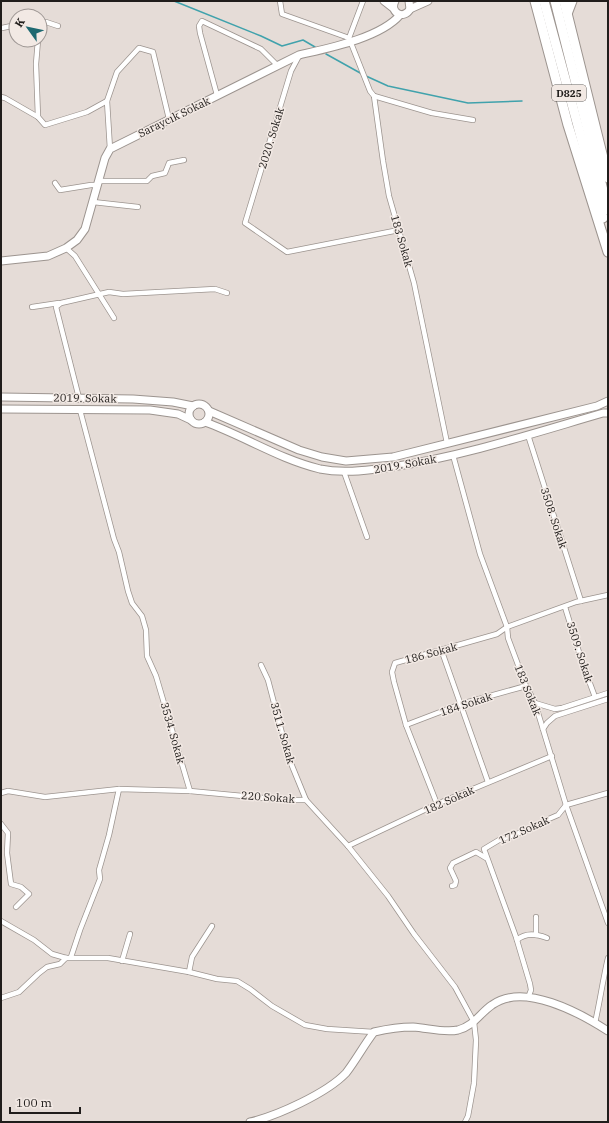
<svg xmlns="http://www.w3.org/2000/svg" width="609" height="1123" viewBox="0 0 609 1123" font-family="'IBM Plex Serif',serif">
	<style>
		.lines { fill: none; stroke-linecap: round; stroke-linejoin: round }
		.stream { stroke: #40a2ac; stroke-width: 1.5 }
		.street-casing { stroke: #9c948f; stroke-width: 6 }
		.secondary-casing { stroke: #9c948f; stroke-width: 9 }
		.highway-casing { stroke: #9c948f; stroke-width: 11 }
		.street { stroke: #fff; stroke-width: 4.5 }
		.secondary { stroke: #fff; stroke-width: 7 }
		.highway { stroke: #fff; stroke-width: 9 }
		.labels { text-anchor: middle; stroke-width: 3; stroke-linejoin: round; paint-order: stroke }
		.shield { fill: #f2e9e4; stroke: #5f5a57; stroke-width: 1 }
		.shield-label { font-size: 10px; font-weight: bold; fill: #201d1b }
		.street-label { font-size: 11px; fill: #201d1b; stroke: #f2e9e4 }
	</style>
	<rect width="100%" height="100%" fill="#e5dcd7"/>
	<g class="lines">
		<g class="stream">
			<polyline points="174,1 261,36 282,46 303,40 315,47"/>
			<polyline points="326,54 362,74"/>
			<polyline points="366,76 388,86 468,103 522,101"/>
		</g>
		<defs>
			<g id="street">
				<polyline points="280,1 282,14 349,38 370,91 374,96 383,161 389,196 414,283 447,443"/>
				<polyline points="40,22 46,22 58,26"/>
				<polyline points="2,28 16,25"/>
				<polyline points="349,38 363,1"/>
				<polyline points="38,40 36,64 38,117"/>
				<polyline points="299,56 291,71 245,223 287,252 399,230"/>
				<polyline points="217,95 200,33 199,26 202,21 261,49 277,65"/>
				<polyline points="374,96 432,113 473,120"/>
				<polyline points="1,97 5,98 38,117 45,125 87,112 107,101 110,149"/>
				<polyline points="107,101 117,72 139,48 153,52 169,119"/>
				<polyline points="99,181 147,181 152,176 165,173 169,163 184,160"/>
				<polyline points="55,183 60,190 91,185 97,185"/>
				<polyline points="93,202 138,207"/>
				<polyline points="66,248 75,256 114,318"/>
				<polyline points="32,307 59,303"/>
				<polyline points="79,398 56,307 61,303 109,292 123,294 215,289 227,293"/>
				<polyline points="80,410 114,539 119,552 128,591 132,603 142,616 146,630 147,656 156,676 190,791"/>
				<polyline points="528,435 581,601"/>
				<polyline points="453,455 480,554 507,627 508,638 526,686 535,703 566,805 608,923"/>
				<polyline points="344,472 367,537"/>
				<polyline points="565,607 582,662 595,697"/>
				<polyline points="441,649 488,782"/>
				<polyline points="261,665 268,680 288,756 306,800 348,846 388,896 414,934 455,987 474,1022 476,1040 474,1083 468,1116 465,1122"/>
				<polyline points="535,703 555,709 562,708 608,693"/>
				<polyline points="406,725 461,704 526,686"/>
				<polyline points="543,729 547,723 555,716 608,699"/>
				<polyline points="1,793 8,791 45,797 119,789 190,791 284,800 306,800"/>
				<polyline points="437,804 406,725 394,682 392,672 395,663 497,634 507,627 576,602 608,595"/>
				<polyline points="1,824 8,833 7,853 11,884 21,887 29,894 16,907"/>
				<polyline points="348,846 437,804 552,756"/>
				<polyline points="452,886 455,885 456,881 450,868 453,863 476,852 486,858"/>
				<polyline points="536,917 536,935"/>
				<polyline points="1,921 34,940 52,954 66,958 108,958 189,972 217,979 237,981 250,989 272,1006 305,1025 327,1029 374,1032"/>
				<path d="M517,940C526,932 537,934 547,938"/>
				<polyline points="71,957 80,930 100,879 99,870 109,835 119,789"/>
				<polyline points="122,961 130,934"/>
				<polyline points="189,972 192,957 212,926"/>
				<polyline points="1,998 19,992 38,974 47,967 60,964 66,958"/>
				<polyline points="528,998 531,990 530,984 516,937 484,849 499,840 531,829 544,821 558,815 566,805 608,793"/>
				<path d="M595,1023C600,1001 603,979 608,958"/>
			</g>
			<g id="secondary">
				<polyline points="384,1 393,8"/>
				<path d="M395,1C389,13 404,20 410,9L409,1"/>
				<polyline points="410,9 428,1"/>
				<path d="M1,261L48,256L66,248L77,240L85,229L105,158L110,149L299,55C329,48 380,38 400,15"/>
				<polyline points="1,397 133,399 173,402 193,406"/>
				<circle cx="199" cy="414" r="10"/>
				<polyline points="1,409 150,410 178,414 191,420"/>
				<polyline points="209,411 299,450 322,457 346,461 393,457 597,406 608,401"/>
				<path d="M205,422C244,436 279,459 320,469C344,474 368,470 392,467C464,456 534,433 603,413H608"/>
				<path d="M250,1122C277,1116 327,1093 346,1073C356,1060 364,1045 374,1032C387,1029 399,1027 413,1027C428,1028 444,1033 458,1030C474,1026 480,1013 492,1005C524,982 580,1013 608,1031"/>
			</g>
			<g id="highway">
				<polyline points="535,1 568,125 608,252"/>
				<polyline points="544,1 603,218"/>
				<polyline points="555,1 608,210"/>
				<polyline points="564,1 608,178"/>
				<polyline points="567,14 572,1"/>
			</g>
		</defs>
		<use href="#street" class="street-casing"/>
		<use href="#secondary" class="secondary-casing"/>
		<use href="#highway" class="highway-casing"/>
		<use href="#street" class="street"/>
		<use href="#secondary" class="secondary"/>
		<use href="#highway" class="highway"/>
	</g>
	<g class="labels">
		<rect class="shield" x="552" y="85" width="34" height="16" rx="3"/>
		<g class="shield-label">
			<text x="569" y="97">D825</text>
		</g>
		<g class="street-label">
			<text transform="translate(174 117) rotate(-26)" y="4">Saraycık Sokak</text>
			<text transform="translate(271 138) rotate(-73)" y="4">2020. Sokak</text>
			<text transform="translate(402 241) rotate(74)" y="4">183 Sokak</text>
			<text transform="translate(85 398) rotate(1)" y="4">2019. Sokak</text>
			<text transform="translate(405 464) rotate(-10)" y="4">2019. Sokak</text>
			<text transform="translate(554 518) rotate(72)" y="4">3508. Sokak</text>
			<text transform="translate(580 652) rotate(72)" y="4">3509. Sokak</text>
			<text transform="translate(431 653) rotate(-15)" y="4">186 Sokak</text>
			<text transform="translate(528 690) rotate(68)" y="4">183 Sokak</text>
			<text transform="translate(466 704) rotate(-18)" y="4">184 Sokak</text>
			<text transform="translate(173 733) rotate(74)" y="4">3534. Sokak</text>
			<text transform="translate(283 733) rotate(74)" y="4">3511. Sokak</text>
			<text transform="translate(268 797) rotate(4)" y="4">220 Sokak</text>
			<text transform="translate(449 800) rotate(-24)" y="4">182 Sokak</text>
			<text transform="translate(524 830) rotate(-24)" y="4">172 Sokak</text>
		</g>
	</g>
	<rect width="609" height="1123" fill="none" stroke="#201d1b" stroke-width="4"/>
	<g transform="translate(28 28) rotate(303)"><circle r="19" fill="#f2e9e4" stroke="#9e9794"/>
	<path d="M0-3L7 15L0 10L-7 15Z" fill="#1e6971"/>
	<text y="-6" font-size="11" font-weight="bold" text-anchor="middle" fill="#201d1b">K</text>
	</g>
	<path d="M10 1107v6h70v-6" fill="none" stroke="#201d1b" stroke-width="2"/>
	<text x="16" y="1107" font-size="12" fill="#201d1b" stroke="#f2e9e4" stroke-width="3" paint-order="stroke">100 m</text>
</svg>
